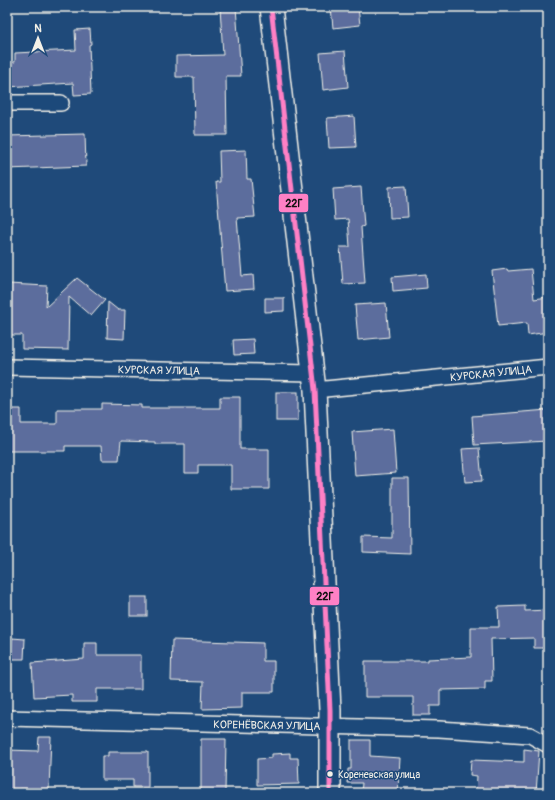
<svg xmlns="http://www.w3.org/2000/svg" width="555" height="800" viewBox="0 0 555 800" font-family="Pangolin,sans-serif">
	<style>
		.building { fill: #5b6d9d; stroke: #f4f1e8 }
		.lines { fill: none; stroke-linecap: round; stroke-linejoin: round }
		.street-casing { stroke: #f4f1e8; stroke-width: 18 }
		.secondary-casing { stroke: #f4f1e8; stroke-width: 24 }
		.street { stroke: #1f4a7a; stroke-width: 15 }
		.secondary { stroke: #1f4a7a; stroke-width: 21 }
		.bus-1-casing { stroke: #1f4a7a; stroke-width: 8 }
		.bus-1 { stroke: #ff80c5; stroke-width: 5 }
		.bus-dot { fill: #f4f1e8; stroke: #1f4a7a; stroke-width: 1.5 }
		.labels { text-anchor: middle; stroke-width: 3; stroke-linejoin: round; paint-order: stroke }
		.bus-label { font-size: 10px; fill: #f4f1e8; stroke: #1f4a7a; text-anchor: start }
		.street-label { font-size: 11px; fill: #f4f1e8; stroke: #1f4a7a }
		.line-badge { stroke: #1f4a7a; stroke-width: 1.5 }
		.pale-badge-label { font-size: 11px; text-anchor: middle; font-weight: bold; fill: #111 }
	</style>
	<rect width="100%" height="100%" fill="#1f4a7a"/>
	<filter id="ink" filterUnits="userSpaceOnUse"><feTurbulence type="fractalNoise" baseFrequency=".025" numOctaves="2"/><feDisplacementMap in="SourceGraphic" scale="8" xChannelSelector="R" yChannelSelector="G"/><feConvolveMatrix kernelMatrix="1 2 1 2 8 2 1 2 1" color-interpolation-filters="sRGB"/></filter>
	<g filter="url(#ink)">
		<g class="building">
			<polygon points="220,7 236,7 241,76 226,76 227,135 195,135 194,77 176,77 176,56 223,55"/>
			<polygon points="331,7 358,7 360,25 333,28"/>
			<polygon points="90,29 91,44 89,45 91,94 74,95 73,83 7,87 7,62 15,62 15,53 76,50 75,30"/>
			<polygon points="345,51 348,87 323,90 320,53"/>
			<polygon points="354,116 356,147 329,148 327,118"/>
			<polygon points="85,134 86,166 7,169 7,136"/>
			<polygon points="246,150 247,179 251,179 255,217 237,218 242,276 253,275 254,289 225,291 216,182 220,182 219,151"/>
			<polygon points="406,186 408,217 390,218 389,187"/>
			<polygon points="361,187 364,226 361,227 365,283 343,284 340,247 350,247 348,219 335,220 333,189"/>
			<polygon points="507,269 508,271 531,269 534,299 548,297 548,332 528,335 527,323 498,326 492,271"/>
			<polygon points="426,274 427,288 393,291 392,277"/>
			<polygon points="77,278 105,300 91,316 69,297 68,350 22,349 22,335 7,335 8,284 47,286 46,307"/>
			<polygon points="265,298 284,298 284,311 265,312"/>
			<polygon points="108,302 118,310 125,310 124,339 107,338"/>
			<polygon points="386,303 389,337 358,340 355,305"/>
			<polygon points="253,339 254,354 234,355 233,340"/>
			<rect x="276" y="392" width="22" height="29"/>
			<polygon points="220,397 240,397 240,449 269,449 269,489 231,489 231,465 198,465 198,473 185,473 185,444 155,444 155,442 121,441 119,460 102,460 101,446 65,446 65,451 7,451 7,409 21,409 21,424 57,424 57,409 102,409 102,404 142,405 142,408 220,408"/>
			<polygon points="548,410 548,441 474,445 472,416"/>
			<polygon points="393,429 396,473 355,476 352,432"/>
			<polygon points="479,448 482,481 465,482 462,449"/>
			<polygon points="392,478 409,478 410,554 363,552 363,537 392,538"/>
			<rect x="130" y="597" width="17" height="19"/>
			<polygon points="525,606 525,611 548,610 548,648 534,648 534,638 491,639 492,681 485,681 485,689 440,690 440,706 430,706 430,715 413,715 413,697 365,697 365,661 428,661 428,659 471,657 471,627 499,627 498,607"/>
			<polygon points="12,638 25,639 24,659 11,659"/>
			<polygon points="172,640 263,643 263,661 274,661 274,692 242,692 242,708 202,709 203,682 171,681"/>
			<polygon points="84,643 97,643 97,655 141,655 141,689 97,689 97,702 72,702 72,695 34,697 32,663 84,659"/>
			<polygon points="39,737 51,737 49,789 20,789 20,791 7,791 7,750 38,751"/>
			<polygon points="201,739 226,739 225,793 201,793"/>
			<polygon points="351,740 370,740 370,756 400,758 398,793 361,793 362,783 347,783 348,769 351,769"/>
			<polygon points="524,749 539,751 536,793 476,793 477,776 470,775 471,760 524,762"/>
			<polygon points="108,752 148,752 148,787 133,787 133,780 102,780 102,756 108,756"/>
			<polygon points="290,753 290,758 298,758 299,784 257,785 257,759 272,758 272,754"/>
		</g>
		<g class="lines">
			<defs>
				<g id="street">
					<polyline points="7,103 61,103"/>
					<polyline points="7,367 312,373"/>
					<polyline points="315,390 548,367"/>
					<polyline points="7,718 439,729 530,735 548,745"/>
				</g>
				<polyline id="secondary" points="271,7 315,390 330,710 330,793"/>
			</defs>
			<use href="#street" class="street-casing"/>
			<use href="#secondary" class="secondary-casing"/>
			<use href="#street" class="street"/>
			<use href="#secondary" class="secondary"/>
			<defs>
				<polyline id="bus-1" points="271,7 315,390 330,710 330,793"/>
			</defs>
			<use href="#bus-1" class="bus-1-casing"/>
			<use href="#bus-1" class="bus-1"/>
		</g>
	</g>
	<circle class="bus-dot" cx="330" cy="774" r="3.5"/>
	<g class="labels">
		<g class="bus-label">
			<text x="338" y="778">Кореневская улица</text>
		</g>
		<g class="street-label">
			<text transform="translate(159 370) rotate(1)" y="4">КУРСКАЯ УЛИЦА</text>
			<text transform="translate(491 373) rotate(-6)" y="4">КУРСКАЯ УЛИЦА</text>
			<text transform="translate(267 725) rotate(1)" y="4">КОРЕНЁВСКАЯ УЛИЦА</text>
		</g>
	</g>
	<g class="line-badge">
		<rect x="278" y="193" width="31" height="20" rx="4" fill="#ff80c5"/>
		<rect x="309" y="586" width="31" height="20" rx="4" fill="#ff80c5"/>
	</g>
	<g class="pale-badge-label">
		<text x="294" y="207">22Г</text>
		<text x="325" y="600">22Г</text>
	</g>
	<rect width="555" height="800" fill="none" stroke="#1f4a7a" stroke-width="24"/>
	<rect x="12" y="12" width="531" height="776" fill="none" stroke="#f4f1e8" stroke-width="1.5" filter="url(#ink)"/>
	<g transform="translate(38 38)" stroke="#1f4a7a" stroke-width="3" paint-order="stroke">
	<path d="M0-3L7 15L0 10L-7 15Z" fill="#f4f1e8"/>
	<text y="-6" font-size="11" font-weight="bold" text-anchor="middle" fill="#f4f1e8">N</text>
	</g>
</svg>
